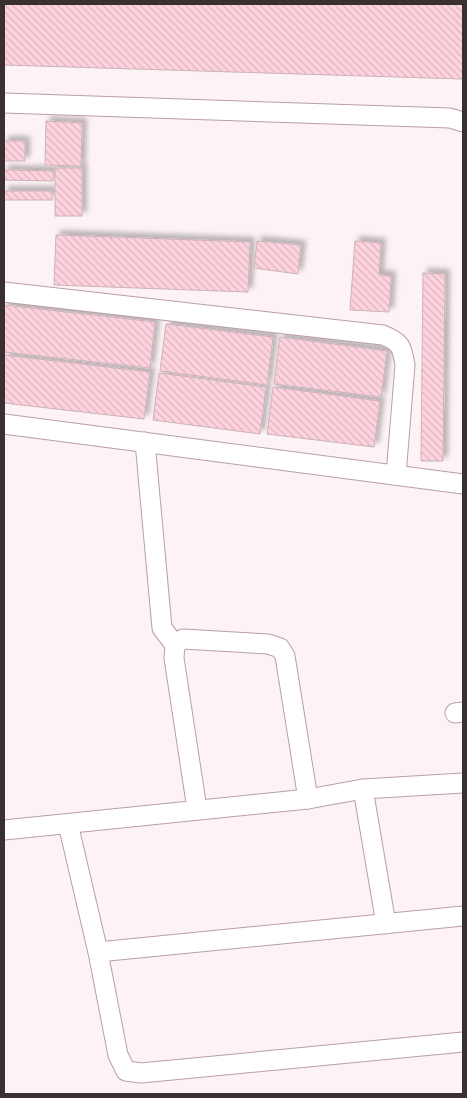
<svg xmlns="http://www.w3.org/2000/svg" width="467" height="1098" viewBox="0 0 467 1098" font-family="'Roboto Serif',serif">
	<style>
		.building { fill: url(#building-back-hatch); stroke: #cdb2b9; filter: url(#shadow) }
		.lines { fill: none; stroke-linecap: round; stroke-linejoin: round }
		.minor-casing { stroke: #b99fa6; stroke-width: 21 }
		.minor { stroke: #fff; stroke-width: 19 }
	</style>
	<defs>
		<pattern id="building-back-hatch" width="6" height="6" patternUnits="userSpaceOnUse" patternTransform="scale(1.25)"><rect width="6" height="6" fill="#fed3de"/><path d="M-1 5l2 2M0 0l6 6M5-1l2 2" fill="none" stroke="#dab5bf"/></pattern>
		<filter id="shadow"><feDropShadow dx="4.5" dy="-4.5" stdDeviation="2.5" flood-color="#0004"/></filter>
	</defs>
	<rect width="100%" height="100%" fill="#fdf2f5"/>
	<g class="building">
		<polygon points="4,4 463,4 463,79 4,65"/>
		<polygon points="46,121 82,123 81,166 45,165"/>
		<rect x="4" y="141" width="21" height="20"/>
		<rect x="55" y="168" width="27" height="48"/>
		<polygon points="4,170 54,171 53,181 4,180"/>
		<rect x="4" y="191" width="48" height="9"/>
		<polygon points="56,235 250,242 248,292 54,285"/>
		<polygon points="257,241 301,245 298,274 254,268"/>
		<polygon points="355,241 381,243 379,275 391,276 389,312 350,310"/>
		<polygon points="423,273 445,274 443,461 421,461"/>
		<polygon points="4,305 155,322 150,368 4,352"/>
		<polygon points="166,324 273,337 267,385 160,371"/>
		<polygon points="280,337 387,351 381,397 274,384"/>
		<polygon points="4,355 150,372 144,419 4,403"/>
		<polygon points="159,373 266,387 260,434 153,420"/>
		<polygon points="273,387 380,401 374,447 267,434"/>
	</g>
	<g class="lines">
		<defs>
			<g id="minor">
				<polyline points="4,103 450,118 463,122"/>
				<path d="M4,292L383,335C401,342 402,347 405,365L396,475"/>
				<polyline points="4,424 463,484"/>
				<polyline points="145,442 162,628 175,645"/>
				<polyline points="455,713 463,712"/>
				<polyline points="363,789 386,924"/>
				<polyline points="197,809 174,658 175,645 183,639 268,644 280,648 285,656 308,799"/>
				<polyline points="68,824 98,952 118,1055 126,1071 141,1073 463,1042"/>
				<polyline points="4,830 308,799 363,789 463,783"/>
				<polyline points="98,952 463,916"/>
			</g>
		</defs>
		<use href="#minor" class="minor-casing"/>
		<use href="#minor" class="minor"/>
	</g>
	<rect width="467" height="1098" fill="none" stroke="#3a3032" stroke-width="10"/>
</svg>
